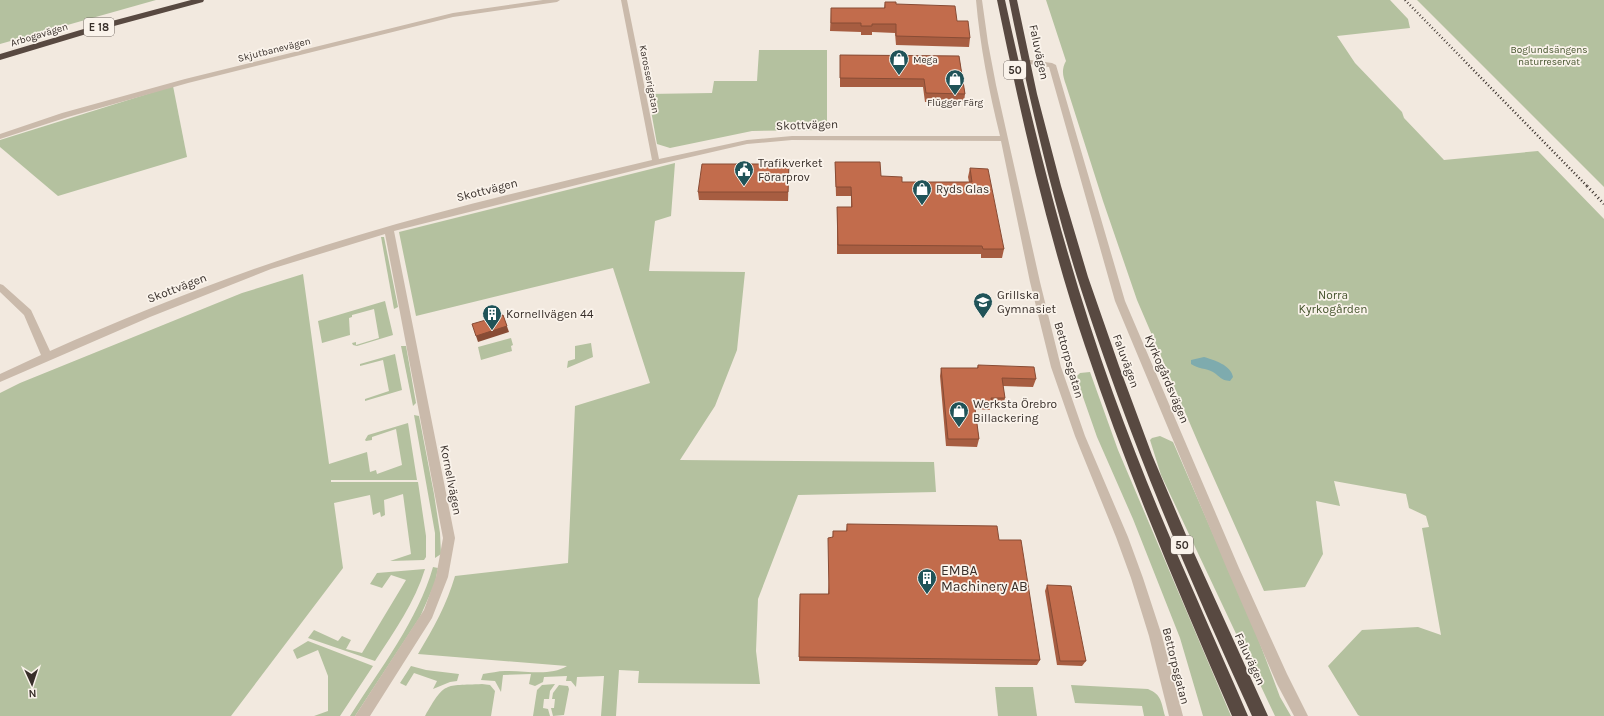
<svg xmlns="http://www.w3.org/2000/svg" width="1604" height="716" viewBox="0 0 1604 716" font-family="Karla,sans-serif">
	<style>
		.green { fill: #b4c19f }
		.water { fill: #7eabae }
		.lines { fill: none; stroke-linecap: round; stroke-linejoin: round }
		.street { fill: #cabaab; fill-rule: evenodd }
		.highway { fill: #584941; fill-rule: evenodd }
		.rail-far1 { stroke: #382f2a; stroke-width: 2.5; stroke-dasharray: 1 2.5; stroke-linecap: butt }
		.rail { stroke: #382f2a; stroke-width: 3; stroke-dasharray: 1 3; stroke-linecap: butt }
		.wall { fill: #a75d41 }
		.shaded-wall { fill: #884c35 }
		.building { fill: #c26c4c; stroke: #884c35 }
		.labels { text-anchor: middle; stroke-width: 3.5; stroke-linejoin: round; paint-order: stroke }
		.far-street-label { font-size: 10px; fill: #382f2a; stroke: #faf3eb }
		.far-park-label { font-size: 10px; fill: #46552e; stroke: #faf3eb }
		.far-poi-label { font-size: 10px; fill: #382f2a; stroke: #faf3eb; text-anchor: start }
		.shield { fill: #faf3eb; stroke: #726a64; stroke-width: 1 }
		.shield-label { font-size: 11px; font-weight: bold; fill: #382f2a }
		.street-label { font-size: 12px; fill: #382f2a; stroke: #faf3eb }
		.poi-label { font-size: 12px; fill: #382f2a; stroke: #faf3eb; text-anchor: start }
		.park-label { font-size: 12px; fill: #46552e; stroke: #faf3eb }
		.near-poi-label { font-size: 14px; fill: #382f2a; stroke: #faf3eb; text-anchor: start }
	</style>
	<rect width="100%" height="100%" fill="#f2e9df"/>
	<g class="green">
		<polygon points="0,0 156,0 0,44"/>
		<path d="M1046,0H1390L1408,19L1410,28L1337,36L1355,63L1402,112L1404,118L1444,160L1538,151L1604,219V716H1360L1358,715L1328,666L1362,630L1418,627L1441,635L1422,528L1429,527L1426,516L1409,508L1406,494L1334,481L1340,506L1316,501L1323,554L1305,587L1264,591L1200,447L1137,300L1103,201L1066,85C1063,76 1061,70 1066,61Z"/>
		<polygon points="1417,0 1604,0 1604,187"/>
		<polygon points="759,50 827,50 827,130 752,131 670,148 657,144 648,94 712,93 714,81 757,81"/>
		<polygon points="173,86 187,157 58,196 0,147 0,140"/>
		<path d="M675,163L671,216L655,221L649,271L745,272L737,350L715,406L680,460L934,462L936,492L798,495L758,599L756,651L760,684L638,683L639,671L619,670L616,716H601L604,676L577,677L576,687L571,681H566L567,676L544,677L543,682L535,686L529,684L531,674L503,675L501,692L495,681L481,680L483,674C491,673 498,671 505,671C525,670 549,677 567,666L418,654C433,629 447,604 455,576L568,563L575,406L650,383L613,268L416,316L399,232Z"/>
		<polygon points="381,237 384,237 398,307 394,309"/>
		<polygon points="303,274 329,464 367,452 370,472 376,470 377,474 402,465 396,429 372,437 372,440 366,441 365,440 368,435 408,423 417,480 331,480 331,482 418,482 426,536 426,557 424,560 390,561 411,554 403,494 384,500 385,515 381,517 380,512 373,515 370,495 334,503 343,568 231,716 0,716 0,393 20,383 242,293"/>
		<polygon points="385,301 393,335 357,346 353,345 352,343 356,342 356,345 379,338 374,309 352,315 352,317 349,318 350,335 322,343 318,321"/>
		<polygon points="511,338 513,345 511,346 512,351 481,360 478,347"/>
		<polygon points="591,343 593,357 567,368 568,361 575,359 575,346"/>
		<polygon points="401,346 406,346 416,403 413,406"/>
		<polygon points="395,354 402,390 365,401 365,399 389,391 383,360 360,366 360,364"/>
		<polygon points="1090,372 1118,450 1231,716 1203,716 1180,638 1133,519 1097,437 1076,377 1080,373"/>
		<polygon points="414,415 419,416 434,494 440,533 441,554 435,558 435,533"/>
		<polygon points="1160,436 1173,442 1256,633 1280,697 1291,716 1275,716 1161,475 1150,440 1152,438"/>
		<path d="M433,567L438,568L435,583L420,617L355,716H350C380,669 418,620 433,567Z"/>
		<path d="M425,569C415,602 394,632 375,661L308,638L314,630L338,641L342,636L351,640L346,649L362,653L406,580L391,575L382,588L370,584L377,573Z"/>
		<polygon points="308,641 373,666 340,716 314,716 328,711 328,676 318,650 297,659 293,650"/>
		<polygon points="411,666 426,670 459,674 457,681 450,682 433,689 437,681 414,673 406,686 400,683"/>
		<path d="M482,684L490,685L495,691L491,716H425C445,681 444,686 482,684Z"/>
		<polygon points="555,684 550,691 549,699 544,699 543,708 548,709 550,716 533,716 537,690 542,685"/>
		<polygon points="559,685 568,686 569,689 564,715 553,716 551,708 554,708 555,699 552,699 553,693"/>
		<path d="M1071,685L1148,689C1162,695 1161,702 1165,716H1144L1142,706L1075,703Z"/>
		<polygon points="995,687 1033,687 1037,716 998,716"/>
	</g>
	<path class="water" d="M1204,357C1214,360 1231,365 1233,377L1230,381C1220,380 1221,377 1213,372C1206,368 1198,369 1191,364V360Z"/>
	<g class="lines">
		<g class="street">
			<polygon points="543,0 560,0 557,2 453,17 188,83 68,117 0,139 0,134 62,113 185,79 453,13"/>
			<path d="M621,0H627L659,159L747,140L792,136H1000C989,91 980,46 976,0H982L988,43L996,85L1040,282L1061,367L1085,436L1128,537L1143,578L1162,636L1183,716H1169L1149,636L1131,578L1116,537L1075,436L1051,367L1030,282L1001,141L792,140L747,144L656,165L394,231L455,538L448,577L432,618L370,716H355L424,610L436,577L443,538L385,234L271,269L150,317L0,382V374L41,355L24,315L0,292V284L3,285L31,310L50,351C150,307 253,266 359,235C455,206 554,184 652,160Z"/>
			<polygon points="1023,59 1052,63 1056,65 1125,301 1239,568 1287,674 1308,716 1294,716 1277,684 1227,569 1115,301 1049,67 1023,63"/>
		</g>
		<g class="highway">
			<polygon points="191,0 204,0 203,2 103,29 0,60 0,54 97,25"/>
			<path d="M997,0H1005C1034,133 1067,265 1113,393C1138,462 1166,530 1196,597C1213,637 1231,676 1248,716H1232C1179,594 1127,472 1085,346C1047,233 1021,116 997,0Z"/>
			<path d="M1009,0H1017L1037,94L1061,186L1088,277L1119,366L1152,455L1189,542L1268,716H1252C1186,573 1125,428 1077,277C1049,186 1028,93 1009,0Z"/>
		</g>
		<polyline class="rail-far1" points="1405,0 1588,187"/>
		<polyline class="rail" points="1587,186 1604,204"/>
	</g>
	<g class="wall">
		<polygon points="885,2 896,4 957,21 970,38 969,47 896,45 895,33 872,32 872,35 861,35 861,32 830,31 831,8 884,8"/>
		<polygon points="840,55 959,56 965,94 964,102 925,102 923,87 840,87"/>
		<polygon points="835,162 881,176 902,182 969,182 968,177 970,168 1004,249 1002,258 981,258 981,254 837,254 837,207 851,207 851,196 836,196"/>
		<polygon points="789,164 788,201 699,200 698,192"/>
		<polygon points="978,365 1036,379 1033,387 1003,386 1005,398 1003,406 991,406 990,410 975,409 979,439 977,447 946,446 940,376 941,368 977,368"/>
		<polygon points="847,524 999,540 1040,660 1037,665 799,661 800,594 828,594 833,531 846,531"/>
		<polygon points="1047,585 1086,661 1082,666 1057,665 1045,591"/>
	</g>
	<polygon class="shaded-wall" points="503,315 509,332 478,342 476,336"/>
	<g class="building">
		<polygon points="885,2 896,2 896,4 955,6 957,21 968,21 970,38 896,36 896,24 872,24 872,26 861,26 861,23 831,23 831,8 885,8"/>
		<polygon points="840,55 959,56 965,94 926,93 924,79 840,78"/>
		<polygon points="835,162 880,162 881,176 902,177 902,182 972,182 970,168 988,169 1004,249 983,249 982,246 838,245 837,207 852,207 851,187 836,187"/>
		<polygon points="702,164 789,164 788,192 698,192"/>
		<polygon points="503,315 507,326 476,336 472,324"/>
		<polygon points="978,365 1034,367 1036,379 1002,378 1005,398 991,398 992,402 974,401 979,439 948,439 941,368 978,368"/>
		<polygon points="847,524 997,526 999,540 1021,540 1040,660 799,657 800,594 829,594 828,538 833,537 833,531 847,531"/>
		<polygon points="1047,585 1071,586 1086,661 1060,661"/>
	</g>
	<defs>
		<symbol id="shop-pin" viewBox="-11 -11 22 30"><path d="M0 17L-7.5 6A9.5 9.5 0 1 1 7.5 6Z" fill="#205358" stroke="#faf3eb"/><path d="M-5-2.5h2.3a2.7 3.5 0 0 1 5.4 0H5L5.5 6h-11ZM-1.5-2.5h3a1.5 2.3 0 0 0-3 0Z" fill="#fff"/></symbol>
		<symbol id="civic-pin" viewBox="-11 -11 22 30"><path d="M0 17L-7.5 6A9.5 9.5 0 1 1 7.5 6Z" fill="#205358" stroke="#faf3eb"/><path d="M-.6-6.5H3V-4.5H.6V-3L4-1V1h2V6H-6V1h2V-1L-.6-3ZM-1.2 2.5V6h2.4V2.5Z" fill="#fff"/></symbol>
		<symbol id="school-pin" viewBox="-11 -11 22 30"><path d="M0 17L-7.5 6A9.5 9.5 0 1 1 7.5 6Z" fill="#205358" stroke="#faf3eb"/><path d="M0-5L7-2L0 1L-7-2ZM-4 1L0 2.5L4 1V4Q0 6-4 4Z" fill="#fff"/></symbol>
		<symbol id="building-pin" viewBox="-11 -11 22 30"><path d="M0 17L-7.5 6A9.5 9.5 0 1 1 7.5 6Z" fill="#205358" stroke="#faf3eb"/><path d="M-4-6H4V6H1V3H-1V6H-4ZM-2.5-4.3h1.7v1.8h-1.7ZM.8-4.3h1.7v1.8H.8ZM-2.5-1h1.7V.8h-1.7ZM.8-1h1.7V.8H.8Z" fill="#fff"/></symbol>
	</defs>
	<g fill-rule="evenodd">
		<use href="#shop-pin" x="888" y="48" width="22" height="30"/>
		<use href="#shop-pin" x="944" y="68" width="22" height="30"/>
		<use href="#civic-pin" x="733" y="159" width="22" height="30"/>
		<use href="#shop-pin" x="911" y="178" width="22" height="30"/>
		<use href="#school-pin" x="972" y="291" width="22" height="30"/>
		<use href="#building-pin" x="481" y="303" width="22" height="30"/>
		<use href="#shop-pin" x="948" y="400" width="22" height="30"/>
		<use href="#building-pin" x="916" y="567" width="22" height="30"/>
	</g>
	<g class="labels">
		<g class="far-street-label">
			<text transform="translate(39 34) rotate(-17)" y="4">Arbogavägen</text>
			<text transform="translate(274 49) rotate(-14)" y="4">Skjutbanevägen</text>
			<text transform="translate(650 79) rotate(79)" y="4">Karosserigatan</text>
		</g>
		<g class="far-park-label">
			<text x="1549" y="53">Boglundsängens<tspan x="1549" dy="12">naturreservat</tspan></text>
		</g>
		<g class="far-poi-label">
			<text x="913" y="63">Mega</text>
			<text x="955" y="106" text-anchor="middle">Flügger Färg</text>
		</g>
		<g class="shield">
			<rect x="84" y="18" width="30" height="18" rx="3"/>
			<rect x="1004" y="61" width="22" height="18" rx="3"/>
			<rect x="1171" y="536" width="22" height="18" rx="3"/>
		</g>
		<g class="shield-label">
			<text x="99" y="31">E 18</text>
			<text x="1015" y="74">50</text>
			<text x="1182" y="549">50</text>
		</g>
		<g class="street-label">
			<text transform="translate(1039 52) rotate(78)" y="4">Faluvägen</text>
			<text transform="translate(807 125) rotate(-2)" y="4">Skottvägen</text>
			<text transform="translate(487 190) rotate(-14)" y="4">Skottvägen</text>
			<text transform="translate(177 288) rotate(-21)" y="4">Skottvägen</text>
			<text transform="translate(1069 360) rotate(74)" y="4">Bettorpsgatan</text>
			<text transform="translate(1126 361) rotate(70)" y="4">Faluvägen</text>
			<text transform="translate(1167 379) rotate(67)" y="4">Kyrkogårdsvägen</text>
			<text transform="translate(451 480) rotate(79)" y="4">Kornellvägen</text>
			<text transform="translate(1250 659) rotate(65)" y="4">Faluvägen</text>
			<text transform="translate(1176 666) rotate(76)" y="4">Bettorpsgatan</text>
		</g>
		<g class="poi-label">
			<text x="758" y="167">Trafikverket<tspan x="758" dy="14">Förarprov</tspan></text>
			<text x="936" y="193">Ryds Glas</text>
			<text x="997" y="299">Grillska<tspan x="997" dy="14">Gymnasiet</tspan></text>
			<text x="506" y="318">Kornellvägen 44</text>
			<text x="973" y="408">Werksta Örebro<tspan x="973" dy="14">Billackering</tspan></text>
		</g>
		<g class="park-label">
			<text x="1333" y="299">Norra<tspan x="1333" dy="14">Kyrkogården</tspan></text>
		</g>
		<g class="near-poi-label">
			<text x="941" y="575">EMBA<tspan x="941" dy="16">Machinery AB</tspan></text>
		</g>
	</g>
	<g transform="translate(32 684) rotate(177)" stroke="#faf3eb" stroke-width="3" paint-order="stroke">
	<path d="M0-3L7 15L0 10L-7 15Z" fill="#382f2a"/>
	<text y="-6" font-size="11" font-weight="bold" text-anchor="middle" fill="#382f2a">N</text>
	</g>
</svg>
